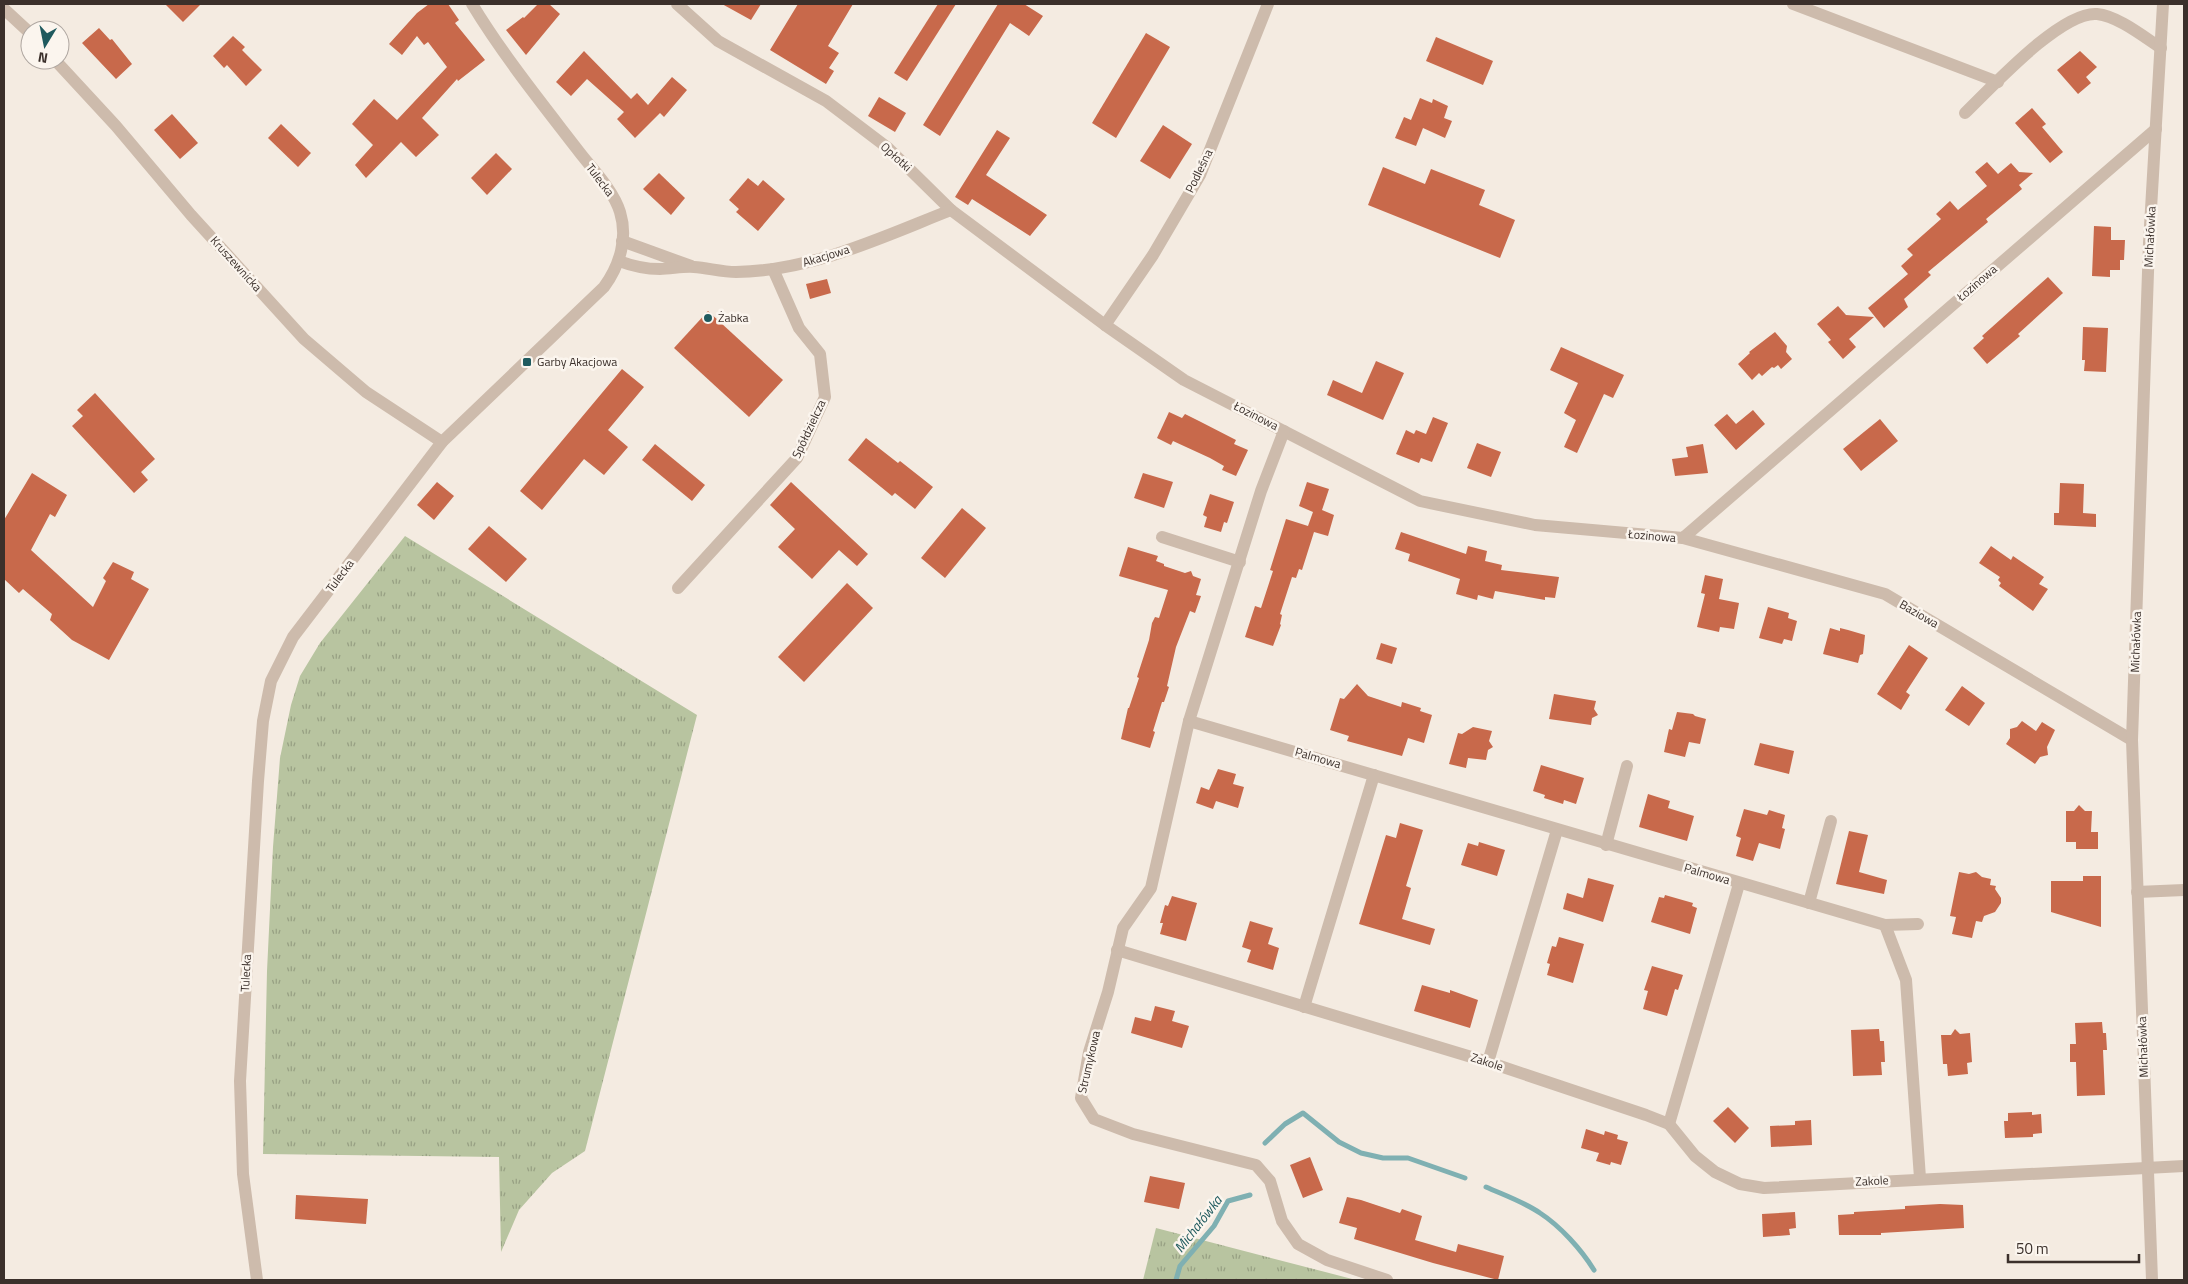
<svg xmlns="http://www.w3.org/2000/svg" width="2188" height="1284" viewBox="0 0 2188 1284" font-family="'Titillium Web',sans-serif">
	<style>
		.grass { fill: url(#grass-tufts) }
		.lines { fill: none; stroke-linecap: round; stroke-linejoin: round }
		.stream { stroke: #7fb0b2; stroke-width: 5 }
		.building { fill: #c8694b }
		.minor { stroke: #cdbbac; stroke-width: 12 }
		.tertiary { stroke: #cdbbac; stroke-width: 12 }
		.poi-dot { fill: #1f5a5e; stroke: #fbf5ee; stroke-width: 2 }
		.labels { text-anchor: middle; stroke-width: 5; stroke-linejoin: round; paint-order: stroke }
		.street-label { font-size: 12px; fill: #3b302b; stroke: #fbf5ee }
		.poi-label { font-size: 12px; fill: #3b302b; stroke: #fbf5ee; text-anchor: start }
		.water-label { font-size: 14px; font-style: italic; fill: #1f5a5e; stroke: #fbf5ee }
	</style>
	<defs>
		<pattern id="grass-tufts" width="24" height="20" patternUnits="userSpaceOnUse" patternTransform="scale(1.25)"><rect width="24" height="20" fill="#b8c4a0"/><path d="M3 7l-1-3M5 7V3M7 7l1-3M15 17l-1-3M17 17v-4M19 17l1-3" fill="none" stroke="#97a083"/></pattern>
	</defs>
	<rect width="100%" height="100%" fill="#f4ebe1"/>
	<g class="grass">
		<polygon points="405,536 697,715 585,1151 552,1173 519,1210 501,1252 499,1157 263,1154 267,971 273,847 280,758 291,705 300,676 320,643"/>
		<polygon points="1156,1228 1356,1280 1143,1280"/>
	</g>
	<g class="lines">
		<g class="stream">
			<polyline points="1265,1143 1285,1124 1303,1113 1339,1142 1361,1153 1383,1158 1408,1158 1465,1178"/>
			<path d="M1486,1187C1504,1195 1524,1202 1540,1213C1560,1226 1581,1249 1594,1270"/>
			<polyline points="1176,1280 1180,1266 1214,1226 1228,1201 1250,1195"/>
		</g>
	</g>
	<g class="building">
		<polygon points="165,4 201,4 183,22"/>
		<polygon points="429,4 448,4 459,20 455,23 485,60 458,81 457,79 422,118 439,135 416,157 401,142 366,178 355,165 373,145 352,124 374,99 397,120 447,67 428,42 424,45 417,36 402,55 389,44 417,13"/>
		<polygon points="538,4 549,4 560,14 526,55 506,30 523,17 524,18"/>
		<polygon points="722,4 761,4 751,20"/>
		<polygon points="798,4 853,4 828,46 839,53 829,68 834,71 826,84 770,50"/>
		<polygon points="938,4 956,4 907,81 894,73"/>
		<polygon points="998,4 1024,4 1043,16 1029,36 1010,23 940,136 923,125"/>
		<polygon points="99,28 110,40 112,39 132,64 116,79 82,43"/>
		<polygon points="1146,33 1170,47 1116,138 1092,123"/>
		<polygon points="233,36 245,47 242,50 262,70 246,86 227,65 224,68 213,56"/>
		<polygon points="1436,37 1493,61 1483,85 1426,61"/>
		<polygon points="584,51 631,99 637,93 648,105 672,77 687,90 664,117 660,113 635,138 617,119 624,112 587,79 571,96 556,82"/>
		<polygon points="2080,51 2097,67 2086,77 2091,83 2078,94 2057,70"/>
		<polygon points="879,97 906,113 895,132 868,116"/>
		<polygon points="1420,98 1432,103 1433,99 1448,106 1444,118 1452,121 1445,138 1423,128 1416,146 1395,138 1404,117 1411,120"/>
		<polygon points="2032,108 2046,124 2042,127 2063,152 2050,163 2015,123"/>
		<polygon points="172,114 198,143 180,159 154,130"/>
		<polygon points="281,124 311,153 298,167 268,138"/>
		<polygon points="1163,125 1192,144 1170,179 1140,161"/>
		<polygon points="997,130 1010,138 986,175 1047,215 1030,236 972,199 968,205 955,197"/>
		<polygon points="496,153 512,169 487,195 471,178"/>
		<polygon points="1987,162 1998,174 2011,163 2019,172 2033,173 2019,185 2022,189 1986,219 1988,222 1928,272 1931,275 1904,299 1908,307 1884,328 1868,308 1908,274 1901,266 1913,255 1907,249 1941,219 1936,214 1950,201 1958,210 1987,186 1975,172"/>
		<polygon points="1383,167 1425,184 1431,169 1485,190 1479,205 1515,220 1500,258 1368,205"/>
		<polygon points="659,173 685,198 671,215 643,189"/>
		<polygon points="748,178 758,186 763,180 785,199 758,231 736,212 739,209 729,200"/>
		<polygon points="2094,226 2111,227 2111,240 2125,240 2124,260 2120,260 2120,270 2110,270 2110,277 2092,276"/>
		<polygon points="2048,277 2063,293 2018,334 2020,336 1987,364 1973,348 1984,338 1982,336"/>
		<polygon points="827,279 831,293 810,299 806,284"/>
		<polygon points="1838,306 1846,315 1874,317 1849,339 1856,347 1843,359 1828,342 1831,340 1817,324"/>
		<polygon points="708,311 783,380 749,417 674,348"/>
		<polygon points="2083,327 2108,328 2106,372 2084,371 2085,360 2082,360"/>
		<polygon points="1775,332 1787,346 1786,352 1792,359 1781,369 1778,365 1774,368 1772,367 1762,376 1759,373 1752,380 1738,364 1750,353 1749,352"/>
		<polygon points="1561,347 1624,375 1613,398 1604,394 1577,453 1564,447 1576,420 1564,413 1578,383 1550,370"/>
		<polygon points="1376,361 1404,373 1383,420 1327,395 1333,380 1362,393"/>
		<polygon points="622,369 644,387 608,430 628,447 604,475 584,459 542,510 520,491"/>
		<polygon points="95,393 155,459 141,472 148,480 134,493 72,426 83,416 77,410"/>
		<polygon points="1753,410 1765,424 1736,450 1714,425 1727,414 1736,424"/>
		<polygon points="1169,412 1182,418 1185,414 1199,421 1236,440 1234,444 1248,450 1236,476 1222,470 1224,466 1210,458 1173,441 1171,445 1157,438"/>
		<polygon points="1433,417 1448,423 1432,462 1421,458 1419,463 1396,454 1406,430 1414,434 1416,430 1426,434"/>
		<polygon points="1880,419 1898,441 1861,471 1843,449"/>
		<polygon points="866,438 898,463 900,461 933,487 915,509 895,493 892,496 848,460"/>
		<polygon points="1477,443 1501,452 1491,477 1467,468"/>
		<polygon points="655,444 705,485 692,501 642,460"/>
		<polygon points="1703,444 1708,473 1675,476 1672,459 1688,457 1686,447"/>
		<polygon points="32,473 67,495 55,517 50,514 31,550 93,607 106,581 103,578 113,562 134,572 131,579 149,589 109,660 72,640 50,620 52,614 23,589 19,593 4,579 4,520"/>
		<polygon points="1143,473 1173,482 1164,508 1134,498"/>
		<polygon points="437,482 454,496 434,520 417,505"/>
		<polygon points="791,482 868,554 857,566 839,550 812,579 778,547 795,529 770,505"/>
		<polygon points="1307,482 1329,489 1322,510 1334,515 1328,536 1314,532 1302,570 1299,569 1296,578 1292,577 1280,614 1282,615 1280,624 1281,625 1273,646 1245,637 1255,606 1261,608 1273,571 1270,570 1286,519 1308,526 1313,512 1299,506"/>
		<polygon points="2060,483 2084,484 2083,513 2096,514 2096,527 2054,525 2054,513 2059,513"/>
		<polygon points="1210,494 1234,502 1227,523 1224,522 1221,532 1204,527 1207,517 1203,515"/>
		<polygon points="962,508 986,528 945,578 921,558"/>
		<polygon points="489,526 527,559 506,582 468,549"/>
		<polygon points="1401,532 1466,554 1468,546 1487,551 1485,561 1502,565 1501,570 1559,577 1555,598 1545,597 1545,600 1495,591 1493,599 1478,595 1477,600 1456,594 1460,579 1408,561 1410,554 1395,549"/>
		<polygon points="1991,546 2011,560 2013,556 2044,577 2039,584 2048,589 2033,611 1999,586 2001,583 1998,580 2000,577 1979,563"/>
		<polygon points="1128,547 1158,556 1156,561 1164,564 1164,566 1185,573 1191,571 1193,576 1201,579 1196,595 1201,596 1195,613 1190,611 1176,647 1167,686 1169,687 1164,702 1162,702 1153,731 1155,732 1150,748 1121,739 1128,708 1129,708 1139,678 1137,677 1149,640 1152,623 1155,617 1159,618 1168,590 1119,576"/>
		<polygon points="1705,575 1723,579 1719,599 1739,603 1734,629 1720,627 1719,632 1697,627 1705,594 1701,593"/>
		<polygon points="847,583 873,608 804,682 778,657"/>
		<polygon points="1768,607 1789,613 1788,618 1797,621 1792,641 1784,639 1782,644 1759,638"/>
		<polygon points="1830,628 1840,631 1840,628 1848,630 1865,635 1863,654 1860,655 1858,663 1823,654"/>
		<polygon points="1381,643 1397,648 1392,664 1376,659"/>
		<polygon points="1909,645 1928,658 1906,692 1910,695 1901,710 1877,694"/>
		<polygon points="1357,684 1368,696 1401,707 1402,702 1421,708 1420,711 1432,715 1424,743 1408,738 1402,756 1347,741 1349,736 1330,730 1340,698 1344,699"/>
		<polygon points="1962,686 1985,703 1969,726 1945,710"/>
		<polygon points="1554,694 1596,701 1594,709 1598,715 1592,718 1591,725 1549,719"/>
		<polygon points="1677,712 1693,714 1695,716 1706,719 1700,744 1689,742 1685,757 1664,752 1669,729 1672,730"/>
		<polygon points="2022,721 2036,731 2042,722 2055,730 2047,747 2048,755 2040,757 2035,764 2006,744 2010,738 2010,729 2017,727"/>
		<polygon points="1473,727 1492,731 1489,741 1493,747 1488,750 1486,760 1468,758 1466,768 1449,764 1458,733 1462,734"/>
		<polygon points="1760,743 1794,751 1789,774 1754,765"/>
		<polygon points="1541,765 1584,778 1576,804 1564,800 1563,804 1544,798 1545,795 1533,791"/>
		<polygon points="1218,769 1236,774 1233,784 1244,787 1238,808 1216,801 1213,809 1196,803 1201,787 1209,790"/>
		<polygon points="1648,794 1670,801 1668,808 1694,816 1687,841 1639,827"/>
		<polygon points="2079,805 2085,811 2092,811 2091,832 2098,832 2098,849 2076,849 2076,842 2066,842 2066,811 2074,811"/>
		<polygon points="1744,809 1767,815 1769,810 1785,815 1782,828 1785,829 1780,849 1759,843 1753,861 1736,856 1741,838 1736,836"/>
		<polygon points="1400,823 1423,830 1406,886 1411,888 1402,919 1435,929 1430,945 1359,924 1386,835 1396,838"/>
		<polygon points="1849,831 1868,835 1859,872 1887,880 1884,894 1836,884"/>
		<polygon points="1479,842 1505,850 1497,876 1461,865 1468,843 1478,846"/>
		<polygon points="1959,872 1969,874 1976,872 1982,877 1991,879 1990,885 1996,886 1995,889 2001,898 2001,903 1995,912 1984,916 1982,922 1976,921 1972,938 1952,934 1956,917 1950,916"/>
		<polygon points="2083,876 2101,876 2101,927 2051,912 2051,881 2083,881"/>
		<polygon points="1588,878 1614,885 1603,922 1563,909 1567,893 1583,898"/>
		<polygon points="1665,895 1693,903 1692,906 1697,908 1690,934 1651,922 1659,897 1664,898"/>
		<polygon points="1172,896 1197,903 1186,941 1160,934 1163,923 1160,923 1165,905 1168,906"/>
		<polygon points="1250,921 1273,928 1268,944 1279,948 1273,970 1247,962 1251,950 1242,947"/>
		<polygon points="1559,937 1584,944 1573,983 1547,975 1550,964 1547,963 1552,946 1556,947"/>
		<polygon points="1652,966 1683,975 1678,990 1675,989 1667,1016 1643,1009 1648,991 1644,990"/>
		<polygon points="1422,985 1450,993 1450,990 1478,1000 1470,1028 1414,1011"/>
		<polygon points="1155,1006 1175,1011 1172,1021 1189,1026 1182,1048 1131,1033 1135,1017 1151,1021"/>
		<polygon points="2102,1022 2103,1033 2106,1033 2107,1050 2103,1050 2105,1095 2077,1096 2076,1062 2070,1062 2070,1044 2076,1044 2075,1023"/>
		<polygon points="1879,1029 1880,1041 1884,1041 1885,1062 1881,1062 1882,1075 1853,1076 1851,1030"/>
		<polygon points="1955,1029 1960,1034 1970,1033 1972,1062 1967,1063 1968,1074 1948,1076 1947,1064 1943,1064 1941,1035 1951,1035"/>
		<polygon points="1728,1107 1749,1128 1735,1143 1713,1121"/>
		<polygon points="2032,1112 2032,1115 2041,1114 2042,1133 2033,1134 2033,1137 2005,1138 2004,1121 2008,1121 2008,1113"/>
		<polygon points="1811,1120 1812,1145 1771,1147 1770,1126 1795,1125 1795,1121"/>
		<polygon points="1586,1129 1604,1135 1605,1131 1618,1135 1617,1139 1628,1142 1621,1165 1611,1162 1610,1165 1596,1161 1599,1153 1581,1148"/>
		<polygon points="1310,1157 1323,1190 1303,1198 1290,1165"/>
		<polygon points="1150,1176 1185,1183 1179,1209 1144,1202"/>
		<polygon points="296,1195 368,1199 366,1224 295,1219"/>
		<polygon points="1347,1197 1361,1200 1400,1213 1402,1209 1422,1216 1415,1240 1456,1252 1458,1244 1504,1256 1498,1280 1433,1263 1354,1239 1357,1228 1339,1223"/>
		<polygon points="1940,1204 1963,1205 1964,1228 1881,1233 1881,1235 1839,1235 1838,1215 1854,1214 1854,1212 1905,1209 1905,1206"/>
		<polygon points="1795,1212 1796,1228 1789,1229 1790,1235 1763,1237 1762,1214"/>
	</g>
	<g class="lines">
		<g class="minor">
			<polyline points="677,4 718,41 826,101 888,148 951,210 1105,325 1184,380 1420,501 1535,525 1683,538 2156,129"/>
			<polyline points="1793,4 1998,82"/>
			<polyline points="4,9 30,33"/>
			<polyline points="55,60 116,126 191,215 304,339 366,392 442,442"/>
			<path d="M1965,113C1991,88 2061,11 2097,14C2118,16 2144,37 2161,48"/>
			<polyline points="622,241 691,266"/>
			<path d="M619,261C632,266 646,269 660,269C671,269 683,266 694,267C708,268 722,272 736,272C812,271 882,237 951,210"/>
			<polyline points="1105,325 1153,255 1200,175 1268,4"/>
			<polyline points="1284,431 1261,491 1189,721 1151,888 1123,928 1108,992 1089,1052 1081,1098 1094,1119 1133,1134 1256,1165 1270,1181 1282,1221 1298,1244 1327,1260 1387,1280"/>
			<polyline points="1162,537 1240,562"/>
			<polyline points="1683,538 1885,594 2132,740"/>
			<polyline points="678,588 797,458 825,397 820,354 799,328 773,269"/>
			<polyline points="1189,721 1885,925 1918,924"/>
			<polyline points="1606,845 1627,766"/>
			<polyline points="2137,892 2184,890"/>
			<polyline points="1809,903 1831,821"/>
			<polyline points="1885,925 1906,980 1920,1178"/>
			<polyline points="1117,950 1488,1062 1646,1115 1669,1124 1695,1156 1715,1172 1740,1184 1764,1188 2184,1166"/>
			<polyline points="1304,1007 1374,775"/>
			<polyline points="1488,1062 1557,830"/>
			<polyline points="1669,1124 1739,884"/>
			<polyline points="2152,1280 2132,740 2149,243 2163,4"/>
		</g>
		<path class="tertiary" d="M257,1280L243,1174L240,1081L258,781L263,721L271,681L293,637L442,442L604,287C620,265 628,238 620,212C613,189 591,168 577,149C540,101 503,55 472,4"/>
	</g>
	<g class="poi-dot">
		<circle cx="708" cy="318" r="5"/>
		<rect x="522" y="357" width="10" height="10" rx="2.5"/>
	</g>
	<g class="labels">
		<g class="street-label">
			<text transform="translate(896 157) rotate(42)" y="4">Opłotki</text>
			<text transform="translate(1199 171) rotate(-64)" y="4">Podleśna</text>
			<text transform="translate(600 180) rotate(53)" y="4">Tulecka</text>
			<text transform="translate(2150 237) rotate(-87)" y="4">Michałówka</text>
			<text transform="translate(826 256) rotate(-17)" y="4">Akacjowa</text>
			<text transform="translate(236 264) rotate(48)" y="4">Kruszewnicka</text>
			<text transform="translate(1977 283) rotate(-41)" y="4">Łozinowa</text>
			<text transform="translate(1256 416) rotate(27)" y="4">Łozinowa</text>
			<text transform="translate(809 429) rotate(-65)" y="4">Spółdzielcza</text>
			<text transform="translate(1652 536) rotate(5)" y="4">Łozinowa</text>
			<text transform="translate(340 576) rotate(-53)" y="4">Tulecka</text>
			<text transform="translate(1919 614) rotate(30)" y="4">Baziowa</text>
			<text transform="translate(2136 642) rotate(-88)" y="4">Michałówka</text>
			<text transform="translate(1318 758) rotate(16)" y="4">Palmowa</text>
			<text transform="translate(1707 874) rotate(16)" y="4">Palmowa</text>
			<text transform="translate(246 973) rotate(-87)" y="4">Tulecka</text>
			<text transform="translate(2143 1047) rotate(-92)" y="4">Michałówka</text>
			<text transform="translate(1089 1062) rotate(-77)" y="4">Strumykowa</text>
			<text transform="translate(1487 1062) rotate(18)" y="4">Zakole</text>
			<text transform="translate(1872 1181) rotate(-3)" y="4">Zakole</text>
		</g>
		<g class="poi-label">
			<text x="718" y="322">Żabka</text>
			<text x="537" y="366">Garby Akacjowa</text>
		</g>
		<g class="water-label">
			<text transform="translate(1198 1224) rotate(-52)" y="5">Michałówka</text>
		</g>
	</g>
	<rect width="2188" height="1284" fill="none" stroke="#3b302b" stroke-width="10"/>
	<g transform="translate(45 45) rotate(190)"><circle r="24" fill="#fbf5ee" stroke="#aea6a0"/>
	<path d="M0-4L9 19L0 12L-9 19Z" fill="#1f5a5e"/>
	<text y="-8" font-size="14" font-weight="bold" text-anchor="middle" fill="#3b302b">N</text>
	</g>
	<path d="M2008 1254v8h131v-8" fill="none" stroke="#3b302b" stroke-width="2.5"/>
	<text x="2016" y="1254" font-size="15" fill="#3b302b" stroke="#fbf5ee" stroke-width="4" paint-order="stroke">50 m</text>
</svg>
